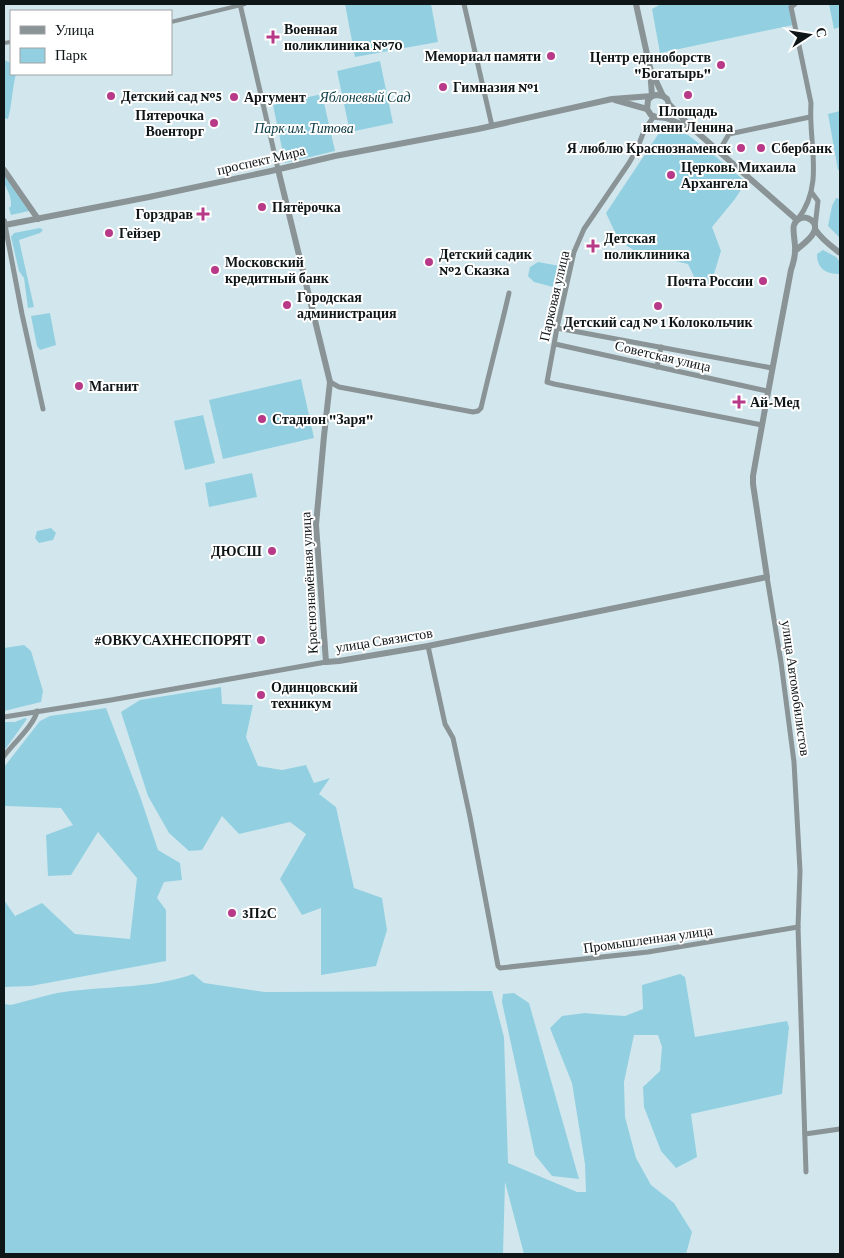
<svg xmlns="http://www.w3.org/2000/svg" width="844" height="1258" viewBox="0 0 844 1258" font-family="'Crimson Pro',serif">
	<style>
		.green { fill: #92d0e1 }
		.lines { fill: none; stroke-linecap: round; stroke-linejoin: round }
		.pedestrian { stroke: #8a9395; stroke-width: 4 }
		.minor { stroke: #8a9395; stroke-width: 5 }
		.tertiary { stroke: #8a9395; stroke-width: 6 }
		.poi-dot { fill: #b73988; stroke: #fff; stroke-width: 2 }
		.labels { text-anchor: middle; stroke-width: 4; stroke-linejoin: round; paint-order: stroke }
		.poi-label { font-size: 14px; font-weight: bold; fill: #0f1618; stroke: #fff; text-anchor: start }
		.park-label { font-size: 14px; font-style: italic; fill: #093944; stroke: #fff }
		.street-label { font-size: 14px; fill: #0f1618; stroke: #fff }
	</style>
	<rect width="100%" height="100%" fill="#d2e7ed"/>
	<g class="green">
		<polygon points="345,4 431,4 438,42 355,57"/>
		<polygon points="661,4 789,4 793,25 660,53 652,9"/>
		<polygon points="829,4 840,4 840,27 834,29"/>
		<path d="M4,60L11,63V74H16C12,89 12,104 8,119L4,118Z"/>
		<polygon points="380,61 393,123 350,132 337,71"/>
		<polygon points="322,94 335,151 285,163 273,105"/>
		<polygon points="840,111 840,170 838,170 828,114"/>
		<polygon points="661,130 676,130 688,135 709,151 746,182 735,199 712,227 721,251 710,287 698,285 688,264 637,252 619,241 606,213"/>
		<path d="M4,176L6,178L29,211L11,215L9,208L11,206C12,192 3,188 4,176Z"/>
		<polygon points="836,198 840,199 840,238 828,226 832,206"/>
		<polygon points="40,228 43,230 40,233 19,240 34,307 28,308 24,278 19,271 11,237 14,233"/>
		<path d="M823,250L836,257L840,262V274C826,274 817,269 817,254Z"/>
		<polygon points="538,262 560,266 563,275 562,283 553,287 534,282 528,276 530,267"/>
		<polygon points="50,313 56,345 40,350 37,346 31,316"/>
		<polygon points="301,379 314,438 223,459 209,400"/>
		<polygon points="203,415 215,463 185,470 174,421"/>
		<polygon points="252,473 257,497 209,507 205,483"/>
		<polygon points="51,528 56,533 53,540 39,543 35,538 37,531"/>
		<polygon points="24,645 31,651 43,691 41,702 4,711 4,648"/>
		<polygon points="221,687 222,704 253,705 246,737 258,766 282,770 306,765 314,783 330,778 319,794 336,807 354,888 382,898 387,930 376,966 321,975 321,908 302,915 280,879 306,834 290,822 239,834 222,816 202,850 189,851 169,833 148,796 121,712 140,700"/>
		<polygon points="106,708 141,799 158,850 180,863 182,880 164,882 157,898 166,910 166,961 31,986 4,987 4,900 15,916 42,903 75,934 130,939 137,878 98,832 71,875 48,876 46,835 73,825 61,808 6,806 4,807 4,767 40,721 50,716"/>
		<polygon points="25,718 27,719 4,751 4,722 15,722"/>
		<path d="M193,974L204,983L265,992L492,991L504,1037L508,1163L577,1192H586L585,1164L572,1083L550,1028L562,1016L585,1013L595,1014L625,1016L643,1009L642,985L680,974L685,977L695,1037L787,1021L789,1027L782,1094L691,1114L697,1157L676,1168L661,1151L644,1107L643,1087L660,1071L662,1047L658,1035H634L624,1082L625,1117L636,1158L651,1185L674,1203L692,1232L686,1254H524L505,1182L503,1254H4V1004L11,1005C31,1000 51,993 71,991C112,986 155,988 193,974Z"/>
		<polygon points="514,993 529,1003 579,1179 552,1176 535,1155 502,1002 503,994"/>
	</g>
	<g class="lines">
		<g class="pedestrian">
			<polyline points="171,22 245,4"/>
			<polyline points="4,43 11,42"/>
		</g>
		<g class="minor">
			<polyline points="240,4 278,169"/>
			<polyline points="464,4 492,126"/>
			<path d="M795,4L791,7L811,103C808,143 825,184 798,219"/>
			<polyline points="654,116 644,131 637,149 629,163 584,229 574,252 557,328 547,382 554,384 762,425"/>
			<polyline points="719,151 729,134 810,117"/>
			<polyline points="812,193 818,201 815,227"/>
			<polyline points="5,225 22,314 43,409"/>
			<polyline points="557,328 772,368"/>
			<polyline points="555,344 767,391"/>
			<polyline points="657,367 661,347"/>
			<path d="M330,382L339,387L473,412L478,411L481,408C490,369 500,332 509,293"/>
			<polyline points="767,577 781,662 794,762 800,871 798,927 806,1172"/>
			<polyline points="428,646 445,724 453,738 470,817 498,966 500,968 648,952 798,927"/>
			<polyline points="4,717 111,700 326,662"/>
			<path d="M4,756C12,745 35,724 37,711"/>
			<polyline points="805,1134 840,1129"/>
		</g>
		<g class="tertiary">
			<polyline points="636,4 650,68 652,96"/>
			<polyline points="650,68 663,96 667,99 669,104 691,127 797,220"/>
			<polyline points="652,96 648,100 647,109 651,115 656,117 666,118 689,127"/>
			<polyline points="615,100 647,109"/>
			<path d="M278,169L330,382L324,436L316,525L326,662L339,661L428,646L767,577L753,484V476C765,407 778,339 791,270C793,264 795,258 795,251C796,244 792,230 794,225C799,211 820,219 814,232C811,239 801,246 795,251"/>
			<polyline points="4,170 38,219"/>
			<polyline points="4,221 5,225 149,197 271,171 335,156 478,129 612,99 652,96 656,95 663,96"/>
			<path d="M815,229C821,239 831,246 840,253"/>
		</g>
	</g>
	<g class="poi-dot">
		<path d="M270.5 29.5h5v5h5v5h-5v5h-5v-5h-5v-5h5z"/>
		<circle cx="551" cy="56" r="5"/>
		<circle cx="721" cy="65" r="5"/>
		<circle cx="443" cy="87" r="5"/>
		<circle cx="688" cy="95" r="5"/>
		<circle cx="111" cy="96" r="5"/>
		<circle cx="234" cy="97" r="5"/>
		<circle cx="214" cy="123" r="5"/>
		<circle cx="741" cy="148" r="5"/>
		<circle cx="761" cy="148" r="5"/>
		<circle cx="671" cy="175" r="5"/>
		<circle cx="262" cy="207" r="5"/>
		<path d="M200.5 206.5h5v5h5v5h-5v5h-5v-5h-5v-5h5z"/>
		<circle cx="109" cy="233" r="5"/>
		<path d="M590.5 238.5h5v5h5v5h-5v5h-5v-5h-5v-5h5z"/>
		<circle cx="429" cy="262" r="5"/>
		<circle cx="215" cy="270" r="5"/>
		<circle cx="763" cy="281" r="5"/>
		<circle cx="287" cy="305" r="5"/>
		<circle cx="658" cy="306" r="5"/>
		<circle cx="79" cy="386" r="5"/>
		<path d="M736.5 394.5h5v5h5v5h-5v5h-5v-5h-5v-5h5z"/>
		<circle cx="262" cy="419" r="5"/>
		<circle cx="272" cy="551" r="5"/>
		<circle cx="261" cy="640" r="5"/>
		<circle cx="261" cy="695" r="5"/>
		<circle cx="232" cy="913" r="5"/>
	</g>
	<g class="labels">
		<g class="poi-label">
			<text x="284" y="34">Военная<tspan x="284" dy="16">поликлиника №70</tspan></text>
			<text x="541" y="61" text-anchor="end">Мемориал памяти</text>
			<text x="711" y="62" text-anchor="end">Центр единоборств<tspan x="711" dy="16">"Богатырь"</tspan></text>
			<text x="453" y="92">Гимназия №1</text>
			<text x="121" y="101">Детский сад №5</text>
			<text x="244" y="102">Аргумент</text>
			<text x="688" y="116" text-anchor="middle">Площадь<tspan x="688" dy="16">имени Ленина</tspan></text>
			<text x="204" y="120" text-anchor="end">Пятерочка<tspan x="204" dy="16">Военторг</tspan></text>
			<text x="731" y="153" text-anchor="end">Я люблю Краснознаменск</text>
			<text x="771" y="153">Сбербанк</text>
			<text x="681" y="172">Церковь Михаила<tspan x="681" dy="16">Архангела</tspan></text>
			<text x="272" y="212">Пятёрочка</text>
			<text x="193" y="219" text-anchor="end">Горздрав</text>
			<text x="119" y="238">Гейзер</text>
			<text x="604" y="243">Детская<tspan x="604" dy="16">поликлиника</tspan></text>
			<text x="439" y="259">Детский садик<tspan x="439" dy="16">№2 Сказка</tspan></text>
			<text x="225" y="267">Московский<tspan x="225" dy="16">кредитный банк</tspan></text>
			<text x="753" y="286" text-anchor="end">Почта России</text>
			<text x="297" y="302">Городская<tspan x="297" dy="16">администрация</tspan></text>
			<text x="658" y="327" text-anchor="middle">Детский сад № 1 Колокольчик</text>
			<text x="89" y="391">Магнит</text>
			<text x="750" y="407">Ай-Мед</text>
			<text x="272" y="424">Стадион "Заря"</text>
			<text x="262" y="556" text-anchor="end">ДЮСШ</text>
			<text x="251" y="645" text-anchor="end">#ОВКУСАХНЕСПОРЯТ</text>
			<text x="271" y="692">Одинцовский<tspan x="271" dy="16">техникум</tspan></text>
			<text x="242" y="918">3П2С</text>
		</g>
		<g class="park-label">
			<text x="365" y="102">Яблоневый Сад</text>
			<text x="304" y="133">Парк им. Титова</text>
		</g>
		<g class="street-label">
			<text transform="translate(261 160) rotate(-13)" y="5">проспект Мира</text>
			<text transform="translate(554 296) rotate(-77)" y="5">Парковая улица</text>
			<text transform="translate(663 356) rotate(13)" y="5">Советская улица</text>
			<text transform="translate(309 583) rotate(-93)" y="5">Краснознамённая улица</text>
			<text transform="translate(384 640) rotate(-9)" y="5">улица Связистов</text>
			<text transform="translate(796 688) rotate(82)" y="5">улица Автомобилистов</text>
			<text transform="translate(648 939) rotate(-8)" y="5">Промышленная улица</text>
		</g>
	</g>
	<rect width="844" height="1258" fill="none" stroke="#0f1618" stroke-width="10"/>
	<rect x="10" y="10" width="162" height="65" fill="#ffffff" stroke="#9fa2a3"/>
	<rect x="20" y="26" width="25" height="8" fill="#8a9395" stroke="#9fa2a3"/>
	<text x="55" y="35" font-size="15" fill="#0f1618">Улица</text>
	<rect x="20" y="48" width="25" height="15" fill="#92d0e1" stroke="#9fa2a3"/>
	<text x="55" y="60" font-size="15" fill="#0f1618">Парк</text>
	<g transform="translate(809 35) rotate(78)" stroke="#ffffff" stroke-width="4" paint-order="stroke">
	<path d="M0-4L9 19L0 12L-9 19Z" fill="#0f1618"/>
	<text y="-8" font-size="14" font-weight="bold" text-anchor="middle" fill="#0f1618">С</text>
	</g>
</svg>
